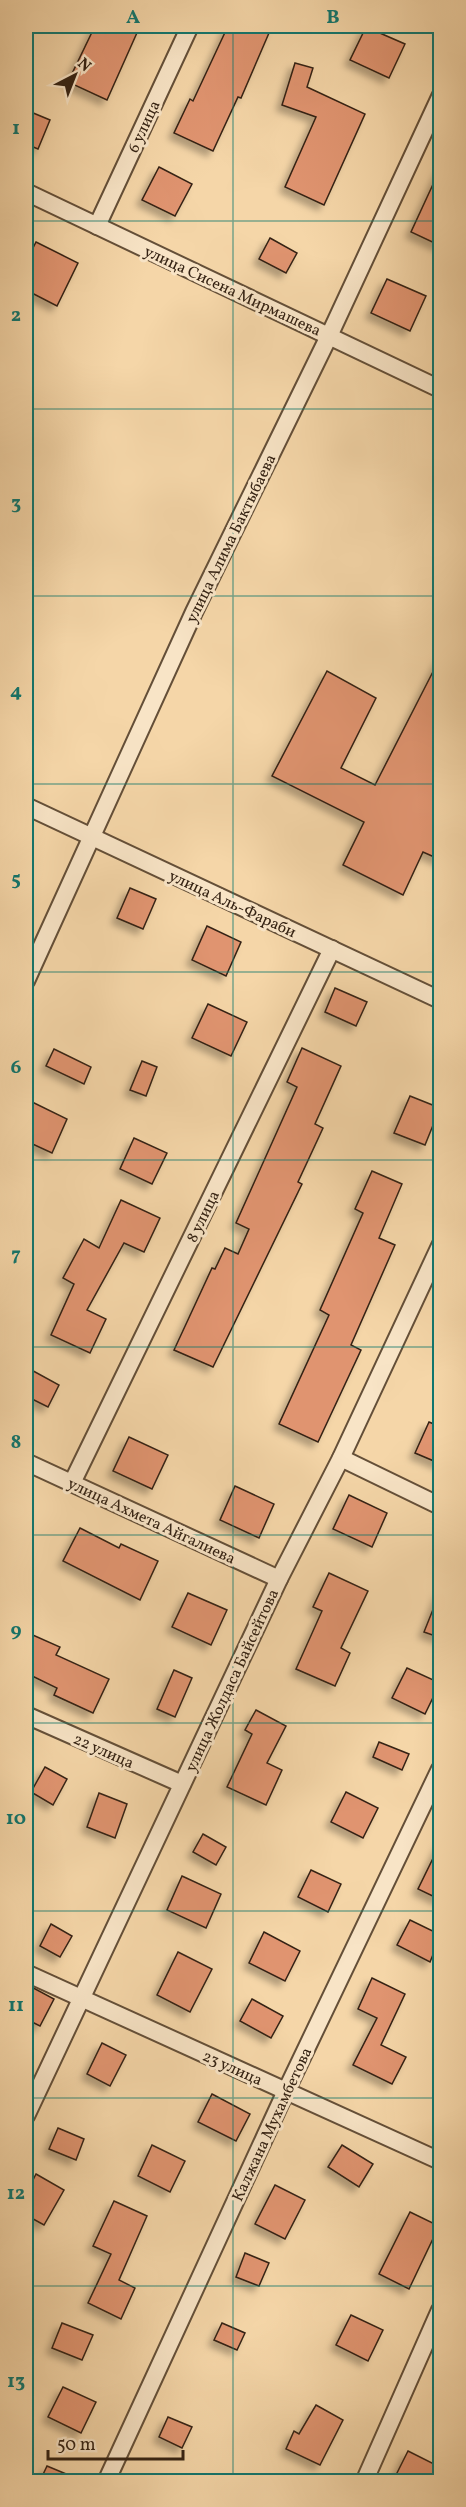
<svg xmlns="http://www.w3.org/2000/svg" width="466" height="2507" viewBox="0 0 466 2507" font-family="Vollkorn,serif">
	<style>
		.building { fill: #e09470; stroke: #342213; stroke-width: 1.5; filter: url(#shadow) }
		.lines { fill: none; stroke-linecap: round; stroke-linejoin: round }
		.minor-casing { stroke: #644f38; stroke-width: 20 }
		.minor { stroke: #f8e4c6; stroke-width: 16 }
		.grid { fill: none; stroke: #0f766e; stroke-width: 1.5; stroke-opacity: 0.55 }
		.labels { text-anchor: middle; stroke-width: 6; stroke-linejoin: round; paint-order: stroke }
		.street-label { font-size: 16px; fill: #342213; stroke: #f8e4c6 }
		.neatline { fill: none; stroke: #0f766e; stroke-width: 2 }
		.grid-label { font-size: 20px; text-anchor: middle; font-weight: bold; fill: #0f766e }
	</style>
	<defs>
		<filter id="shadow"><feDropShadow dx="-5.5" dy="5.5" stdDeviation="3" flood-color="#0004"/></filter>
	</defs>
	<rect width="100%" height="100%" fill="#f5d6a8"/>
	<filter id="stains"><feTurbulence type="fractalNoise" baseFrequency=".00333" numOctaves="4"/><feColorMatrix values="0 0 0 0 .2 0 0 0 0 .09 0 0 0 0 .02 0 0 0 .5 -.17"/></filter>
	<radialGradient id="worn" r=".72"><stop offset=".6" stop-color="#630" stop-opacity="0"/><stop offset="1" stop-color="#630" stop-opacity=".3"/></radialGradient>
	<g class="building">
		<polygon points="95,26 140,26 107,100 68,82"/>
		<polygon points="228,26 272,26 241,98 238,97 213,151 174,133 190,99 193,101"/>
		<polygon points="366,27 405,44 389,78 350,60"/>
		<polygon points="295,63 313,68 307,87 365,114 324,205 285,187 316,117 282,105"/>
		<polygon points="26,110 50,120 38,149 26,144"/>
		<polygon points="159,167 192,184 175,216 142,200"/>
		<polygon points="441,167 441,246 411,232"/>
		<polygon points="270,238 297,253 286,273 259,259"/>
		<polygon points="36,242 78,263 57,306 26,290 26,262"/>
		<polygon points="387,279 426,296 410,331 371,313"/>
		<polygon points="441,656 441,860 423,852 403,895 343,865 364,822 272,776 327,671 376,698 341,768 375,785"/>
		<polygon points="130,888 156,899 143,929 117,918"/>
		<polygon points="207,926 241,942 226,976 192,960"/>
		<polygon points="335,988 367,1002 356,1026 325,1012"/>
		<polygon points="208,1004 247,1022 231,1056 192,1038"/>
		<polygon points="302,1048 341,1066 315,1124 323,1128 298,1182 302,1184 213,1367 174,1350 212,1268 215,1269 225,1248 238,1254 249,1229 236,1223 297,1087 287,1082"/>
		<polygon points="54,1049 91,1067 84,1084 46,1066"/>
		<polygon points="142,1061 157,1067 146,1096 130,1090"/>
		<polygon points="410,1096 440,1108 425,1145 394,1133"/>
		<polygon points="26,1099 67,1119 52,1153 26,1141"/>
		<polygon points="134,1138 167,1153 152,1184 120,1169"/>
		<polygon points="372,1171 402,1184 379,1238 395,1245 351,1345 361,1350 318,1442 279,1424 329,1315 320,1310 363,1213 355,1209"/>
		<polygon points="121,1200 160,1218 144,1252 124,1243 87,1310 106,1319 90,1353 51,1335 74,1284 63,1278 84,1239 99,1248"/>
		<polygon points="26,1367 59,1385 48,1407 26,1396"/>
		<polygon points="429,1422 441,1427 441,1464 415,1453"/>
		<polygon points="129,1437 168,1455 152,1489 113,1471"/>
		<polygon points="235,1486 274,1504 259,1538 220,1520"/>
		<polygon points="349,1495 387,1513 372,1547 333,1529"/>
		<polygon points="80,1528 119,1548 121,1544 158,1561 140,1600 63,1561"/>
		<polygon points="329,1573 368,1591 341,1648 350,1653 335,1686 296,1669 322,1611 313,1607"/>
		<polygon points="440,1592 441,1592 441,1638 424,1632"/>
		<polygon points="188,1593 227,1610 211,1645 172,1627"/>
		<polygon points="26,1632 60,1647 56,1655 109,1679 93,1713 54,1695 57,1688 26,1673"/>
		<polygon points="407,1668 440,1683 425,1714 392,1698"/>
		<polygon points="174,1670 192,1678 175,1717 157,1709"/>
		<polygon points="256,1710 286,1726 267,1763 282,1770 266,1805 227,1787 252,1734 245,1730"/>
		<polygon points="379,1742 409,1754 402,1770 373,1757"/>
		<polygon points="45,1767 67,1779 53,1805 31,1792"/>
		<polygon points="346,1792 378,1808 363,1838 331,1822"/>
		<polygon points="99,1793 127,1804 115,1838 87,1827"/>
		<polygon points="203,1834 226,1847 216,1865 193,1852"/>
		<polygon points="441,1842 441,1900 418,1889"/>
		<polygon points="311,1870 341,1884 328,1912 298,1897"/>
		<polygon points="182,1876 221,1894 206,1928 167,1910"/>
		<polygon points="410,1920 441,1935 430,1962 397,1945"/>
		<polygon points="51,1924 72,1936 60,1957 40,1946"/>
		<polygon points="264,1932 300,1951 285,1981 249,1963"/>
		<polygon points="178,1952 212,1969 190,2012 157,1995"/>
		<polygon points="372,1978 405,1994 381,2045 406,2057 392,2084 353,2065 377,2018 358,2009"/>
		<polygon points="26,1984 54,1999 40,2026 26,2019"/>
		<polygon points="252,1999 283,2016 271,2038 240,2021"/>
		<polygon points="102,2043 126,2055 110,2086 87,2074"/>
		<polygon points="212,2094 250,2114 236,2141 198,2122"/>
		<polygon points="58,2128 84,2139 76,2160 49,2149"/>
		<polygon points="152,2145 185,2161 170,2192 138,2176"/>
		<polygon points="342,2145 373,2164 359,2187 328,2167"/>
		<polygon points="36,2174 64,2190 44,2225 26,2215 26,2194"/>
		<polygon points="275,2185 305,2200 285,2239 255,2224"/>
		<polygon points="114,2201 147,2216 119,2280 135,2288 121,2319 88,2303 111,2254 93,2246"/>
		<polygon points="410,2212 439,2226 409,2289 379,2274"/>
		<polygon points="245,2253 269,2263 259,2286 236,2277"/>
		<polygon points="351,2315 383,2330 368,2361 336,2345"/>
		<polygon points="62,2323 93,2335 82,2360 52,2348"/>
		<polygon points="222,2323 245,2333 237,2350 214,2340"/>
		<polygon points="63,2387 96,2402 81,2433 48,2417"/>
		<polygon points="316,2405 343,2420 320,2465 286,2449 294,2431 299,2434"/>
		<polygon points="168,2417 192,2427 182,2448 159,2437"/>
		<polygon points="408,2451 440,2467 433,2481 393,2481"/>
		<polygon points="47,2466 83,2481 40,2481"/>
	</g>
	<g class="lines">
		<defs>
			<g id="minor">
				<polyline points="26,192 440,389"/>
				<polyline points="97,226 190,26"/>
				<polyline points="26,806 440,1000"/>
				<polyline points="26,981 194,612 329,336 440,97"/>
				<polyline points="341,1458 440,1506"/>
				<polyline points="26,1462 279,1579"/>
				<polyline points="72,1483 332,949"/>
				<polyline points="26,1715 182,1784"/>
				<polyline points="26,1973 440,2161"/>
				<polyline points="26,2116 279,1579 341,1458 440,1246"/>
				<polyline points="106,2482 286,2091 440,1769"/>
				<polyline points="364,2482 440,2310"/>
			</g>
		</defs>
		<use href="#minor" class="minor-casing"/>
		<use href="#minor" class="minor"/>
	</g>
	<path class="grid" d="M233,26V2482M26,221H440M26,409H440M26,596H440M26,784H440M26,972H440M26,1160H440M26,1347H440M26,1535H440M26,1723H440M26,1911H440M26,2098H440M26,2286H440"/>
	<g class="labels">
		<g class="street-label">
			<text transform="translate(143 126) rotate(-65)" y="6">6 улица</text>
			<text transform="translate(233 290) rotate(25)" y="6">улица Сисена Мирмашева</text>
			<text transform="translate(230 538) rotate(-64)" y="6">улица Алима Бактыбаева</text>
			<text transform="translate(233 903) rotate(25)" y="6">улица Аль-Фараби</text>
			<text transform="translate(202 1216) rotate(-64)" y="6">8 улица</text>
			<text transform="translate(152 1520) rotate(25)" y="6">улица Ахмета Айгалиева</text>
			<text transform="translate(231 1680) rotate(-65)" y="6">улица Жолдаса Байсейтова</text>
			<text transform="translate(104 1750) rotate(24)" y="6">22 улица</text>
			<text transform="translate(233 2067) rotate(24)" y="6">23 улица</text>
			<text transform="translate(271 2124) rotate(-65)" y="6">Калжана Мухамбетова</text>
		</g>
	</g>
	<rect width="466" height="2507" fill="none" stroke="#f5d6a8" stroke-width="66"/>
	<g transform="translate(75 75) rotate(42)" stroke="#f8e4c6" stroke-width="4.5" paint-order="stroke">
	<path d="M0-4.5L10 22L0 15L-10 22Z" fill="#342213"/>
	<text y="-9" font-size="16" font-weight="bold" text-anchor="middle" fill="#342213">N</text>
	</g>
	<path d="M48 2450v9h135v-9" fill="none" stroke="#342213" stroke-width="3"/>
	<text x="57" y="2450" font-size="18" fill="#342213" stroke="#f8e4c6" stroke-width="4.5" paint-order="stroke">50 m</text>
	<rect x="33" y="33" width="400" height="2441" class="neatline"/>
	<g class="grid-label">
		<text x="133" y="23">A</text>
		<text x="333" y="23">B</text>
		<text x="16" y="134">1</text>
		<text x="16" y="321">2</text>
		<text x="16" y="509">3</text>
		<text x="16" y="697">4</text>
		<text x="16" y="885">5</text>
		<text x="16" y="1073">6</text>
		<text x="16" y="1260">7</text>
		<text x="16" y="1448">8</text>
		<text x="16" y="1636">9</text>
		<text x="16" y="1824">10</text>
		<text x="16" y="2011">11</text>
		<text x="16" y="2199">12</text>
		<text x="16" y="2387">13</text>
	</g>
	<rect width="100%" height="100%" filter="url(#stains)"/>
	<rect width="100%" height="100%" fill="url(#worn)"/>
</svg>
